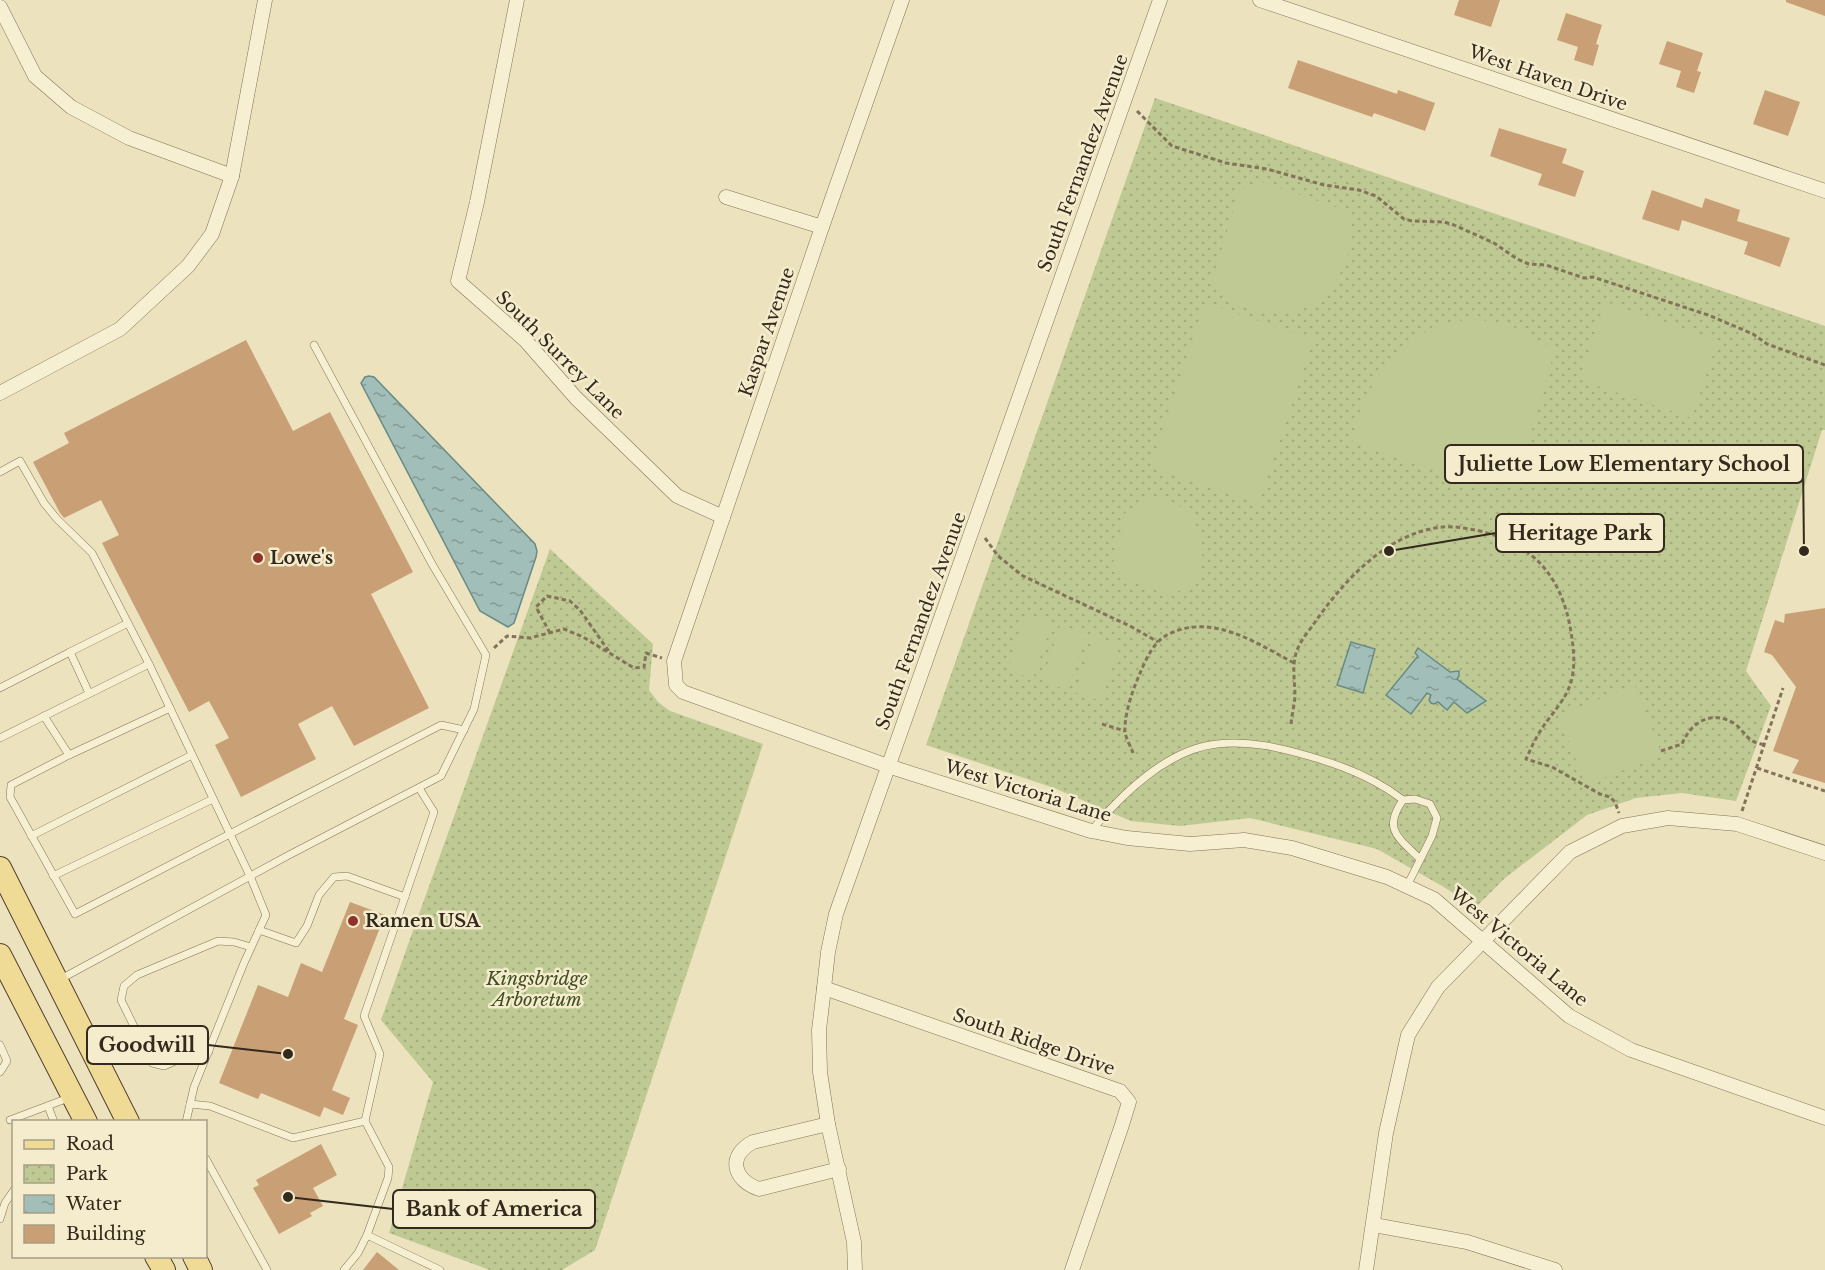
<svg xmlns="http://www.w3.org/2000/svg" width="1825" height="1270" viewBox="0 0 1825 1270" font-family="'Libre Baskerville',serif">
	<style>
		.park { fill: url(#park-dots) }
		.garden { fill: #bec993 }
		.water { fill: url(#water-ripples); stroke: #698b85; stroke-width: 1.5 }
		.building { fill: #c99f75 }
		.lines { fill: none; stroke-linecap: round; stroke-linejoin: round }
		.service-casing { stroke: #837358; stroke-width: 8 }
		.minor-casing { stroke: #837358; stroke-width: 15 }
		.primary-casing { stroke: #51402c; stroke-width: 24 }
		.path { stroke: #837358; stroke-width: 3; stroke-dasharray: 4.5 3; stroke-linecap: butt }
		.service { stroke: #f7efd1; stroke-width: 7 }
		.minor { stroke: #f7efd1; stroke-width: 14 }
		.primary { stroke: #efdb96; stroke-width: 22 }
		.poi-dot { fill: #90312a; stroke: #f4eccd; stroke-width: 2 }
		.labels { text-anchor: middle; stroke-width: 5; stroke-linejoin: round; paint-order: stroke }
		.street-label { font-size: 18px; fill: #33291c; stroke: #f4eccd }
		.poi-label { font-size: 18px; font-weight: bold; fill: #33291c; stroke: #f4eccd; text-anchor: start }
		.park-label { font-size: 18px; font-style: italic; fill: #404f23; stroke: #f4eccd }
		.leader { fill: none; stroke: #33291c; stroke-width: 2 }
		.callout-dot { fill: #33291c; stroke: #f4eccd; stroke-width: 2 }
		.callout { fill: #f4eccd; stroke: #33291c; stroke-width: 2 }
		.callout-label { font-size: 20px; text-anchor: middle; font-weight: bold; fill: #33291c }
	</style>
	<defs>
		<pattern id="park-dots" width="8" height="8" patternUnits="userSpaceOnUse" patternTransform="scale(1.5)"><rect width="8" height="8" fill="#bec993"/><path d="M2 2h.1M6 6h.1" fill="none" stroke="#a4ad7e" stroke-width="1.8" stroke-linecap="round"/></pattern>
		<pattern id="water-ripples" width="26" height="14" patternUnits="userSpaceOnUse" patternTransform="scale(1.5)"><rect width="26" height="14" fill="#a2beb8"/><path d="M2 4q2-2 4 0t4 0M15 11q2-2 4 0t4 0" fill="none" stroke="#859a95"/></pattern>
	</defs>
	<rect width="100%" height="100%" fill="#ece2be"/>
	<g class="park">
		<polygon points="1155,98 1825,326 1825,430 1822,430 1746,671 1771,706 1736,801 1682,793 1636,798 1587,815 1505,878 1476,907 1442,886 1377,849 1250,818 1180,826 1131,821 1054,788 926,745"/>
		<polygon points="550,549 653,644 649,690 658,702 670,711 763,744 595,1250 562,1270 490,1270 389,1233 433,1082 381,1020"/>
	</g>
	<g class="garden">
		<polygon points="1259,181 1351,212 1352,245 1340,274 1323,297 1301,310 1269,314 1237,306 1211,285 1239,191"/>
		<polygon points="1606,302 1718,340 1692,418 1580,380"/>
		<polygon points="1205,303 1314,339 1259,503 1151,467"/>
		<polygon points="1475,318 1520,329 1555,350 1518,477 1492,488 1352,442 1362,404 1378,376 1400,350 1434,326"/>
		<path d="M1160,499C1170,502 1181,505 1189,514C1202,528 1209,565 1194,580C1189,586 1178,591 1171,596L1124,579L1113,563L1125,513L1144,500Z"/>
		<polygon points="1026,614 1052,623 1033,679 1008,670"/>
		<polygon points="1060,626 1086,634 1067,690 1042,681"/>
		<polygon points="1094,637 1120,645 1101,701 1076,693"/>
		<polygon points="1635,685 1662,755 1586,785 1558,715"/>
	</g>
	<g class="water">
		<polygon points="369,376 374,377 535,544 537,551 536,557 514,623 508,627 480,611 361,383 365,377"/>
		<polygon points="1351,642 1375,649 1363,693 1337,685"/>
		<polygon points="1418,648 1450,672 1459,671 1459,676 1457,679 1486,701 1467,713 1454,702 1447,710 1438,702 1434,704 1431,703 1429,700 1431,695 1427,693 1411,714 1386,695 1418,656 1415,653"/>
	</g>
	<g class="building">
		<polygon points="1459,0 1500,0 1491,27 1454,15"/>
		<polygon points="1786,0 1825,0 1825,16 1786,2"/>
		<polygon points="1566,13 1602,25 1596,44 1599,45 1593,66 1574,60 1578,47 1557,40"/>
		<polygon points="1667,41 1703,53 1697,71 1701,72 1694,93 1676,87 1681,71 1659,64"/>
		<polygon points="1298,60 1397,94 1398,90 1435,103 1425,131 1374,113 1372,117 1288,88"/>
		<polygon points="1765,90 1800,102 1788,136 1753,124"/>
		<polygon points="1499,128 1567,149 1562,163 1584,171 1575,197 1538,185 1542,174 1490,156"/>
		<polygon points="1652,190 1702,208 1705,198 1740,210 1737,221 1790,238 1780,267 1744,254 1748,242 1682,220 1679,231 1642,219"/>
		<polygon points="246,340 293,431 330,412 413,572 371,594 429,708 354,746 332,706 298,724 316,759 241,797 215,745 229,738 209,701 189,712 102,543 119,535 101,500 64,518 60,513 33,462 69,443 64,433"/>
		<polygon points="1825,608 1825,783 1792,773 1799,760 1773,751 1796,687 1772,655 1764,652 1775,620 1784,623 1785,614"/>
		<polygon points="350,902 385,915 344,1019 358,1025 332,1090 350,1098 343,1115 324,1107 320,1117 261,1093 258,1099 219,1083 258,985 288,997 301,963 322,972"/>
		<polygon points="321,1144 337,1175 313,1188 323,1206 310,1213 312,1216 279,1234 253,1188 259,1185 256,1180"/>
		<polygon points="377,1252 399,1270 363,1270"/>
	</g>
	<g class="lines">
		<defs>
			<g id="service">
				<polyline points="0,472 20,461 44,503 57,519 92,553 149,664 250,876 266,915 244,963 194,1087 186,1122"/>
				<polyline points="0,688 70,652"/>
				<polyline points="89,693 70,652 128,623"/>
				<polyline points="44,716 69,755 170,708"/>
				<polyline points="0,738 149,664"/>
				<polyline points="69,755 11,785 10,797 75,914 441,725 464,730"/>
				<path d="M1091,831C1121,795 1168,749 1217,744C1249,740 1282,748 1312,757C1344,766 1376,779 1403,800"/>
				<polyline points="31,836 192,755"/>
				<polyline points="53,876 213,799"/>
				<path d="M1407,886L1432,836L1437,818L1430,804L1415,799L1403,800C1382,830 1399,838 1420,859"/>
				<polyline points="259,930 296,943 307,926 319,895 334,877 347,876 405,897"/>
				<polyline points="59,980 289,855 441,776 474,709 486,655 432,564 314,345"/>
				<polyline points="0,1045 7,1061 0,1072"/>
				<polyline points="209,1051 195,1052 164,1066 152,1063 121,1000 124,986 137,975 218,941 234,942 251,947"/>
				<polyline points="190,1104 210,1106 293,1138 365,1121"/>
				<polyline points="48,1106 54,1122"/>
				<polyline points="10,1120 71,1097"/>
				<polyline points="206,1159 267,1270"/>
				<polyline points="0,1219 5,1203 14,1190"/>
				<polyline points="367,1235 440,1270"/>
				<polyline points="344,1270 358,1253 367,1235 388,1178 389,1167 365,1121 380,1054 364,1016 434,812 419,788"/>
			</g>
			<g id="minor">
				<polyline points="517,0 477,202 458,281 525,340 576,398 677,496 723,517"/>
				<polyline points="902,0 822,227 674,661 676,685 683,692 888,766 1091,831 1127,838 1190,844 1244,840 1292,848 1387,877 1434,899 1569,1016 1631,1050 1825,1118"/>
				<polyline points="1260,0 1825,191"/>
				<polyline points="0,7 35,76 71,107 129,138 232,176"/>
				<polyline points="726,197 822,227"/>
				<polyline points="0,393 120,329 188,266 212,234 232,176 265,0"/>
				<polyline points="824,988 1120,1091 1129,1102 1122,1125 1072,1270"/>
				<path d="M828,1124L753,1142C727,1156 733,1180 759,1189L839,1169"/>
				<polyline points="1374,1225 1467,1242 1555,1270"/>
				<polyline points="855,1270 854,1242 828,1124 820,1072 819,1030 824,988 828,952 836,914 1160,0"/>
				<polyline points="1366,1270 1386,1133 1408,1035 1438,987 1570,852 1622,826 1668,818 1737,824 1825,853"/>
			</g>
			<g id="primary">
				<polyline points="0,868 128,1122"/>
				<polyline points="0,955 86,1122"/>
				<polyline points="156,1256 164,1270"/>
				<polyline points="194,1256 201,1270"/>
			</g>
		</defs>
		<use href="#service" class="service-casing"/>
		<use href="#minor" class="minor-casing"/>
		<use href="#primary" class="primary-casing"/>
		<g class="path">
			<polyline points="1137,111 1172,146 1226,163 1267,169 1324,185 1359,190 1376,196 1404,219 1412,221 1444,222 1454,225 1494,243 1517,259 1529,264 1546,265 1584,278 1593,277 1708,315 1753,334 1767,344 1825,365"/>
			<polyline points="985,538 998,556 1023,576 1132,627 1158,642"/>
			<polyline points="550,633 536,607 547,596 570,601 580,610 610,653"/>
			<polyline points="494,648 507,636 530,638 564,629 583,637 634,668 644,667 646,653 662,658"/>
			<polyline points="1102,724 1125,731"/>
			<path d="M1291,724C1292,715 1294,706 1295,697C1295,681 1291,663 1298,648C1301,640 1308,632 1313,625C1341,584 1383,537 1435,528C1450,525 1465,528 1480,531C1534,544 1562,577 1571,632C1573,645 1575,659 1573,672C1570,699 1550,713 1538,735C1533,743 1530,751 1526,759L1552,767L1600,794L1610,797L1615,802L1619,813"/>
			<path d="M1661,751L1682,744C1691,722 1712,709 1735,724C1741,728 1745,736 1751,740C1755,743 1761,744 1765,745"/>
			<path d="M1133,753C1131,747 1126,739 1125,732C1124,716 1132,692 1138,678C1143,666 1149,651 1158,642C1164,635 1173,632 1182,629C1222,619 1260,645 1294,663"/>
			<polyline points="1757,768 1825,791"/>
			<polyline points="1742,811 1783,688"/>
		</g>
		<use href="#service" class="service"/>
		<use href="#minor" class="minor"/>
		<use href="#primary" class="primary"/>
	</g>
	<g class="poi-dot">
		<circle cx="258" cy="558" r="6"/>
		<circle cx="353" cy="921" r="6"/>
	</g>
	<g class="labels">
		<g class="street-label">
			<text transform="translate(1548 78) rotate(19)" y="6">West Haven Drive</text>
			<text transform="translate(1083 163) rotate(-70)" y="6">South Fernandez Avenue</text>
			<text transform="translate(767 332) rotate(-71)" y="6">Kaspar Avenue</text>
			<text transform="translate(560 355) rotate(45)" y="6">South Surrey Lane</text>
			<text transform="translate(921 621) rotate(-70)" y="6">South Fernandez Avenue</text>
			<text transform="translate(1028 791) rotate(17)" y="6">West Victoria Lane</text>
			<text transform="translate(1519 947) rotate(40)" y="6">West Victoria Lane</text>
			<text transform="translate(1034 1042) rotate(19)" y="6">South Ridge Drive</text>
		</g>
		<g class="poi-label">
			<text x="270" y="564">Lowe's</text>
			<text x="365" y="927">Ramen USA</text>
		</g>
		<g class="park-label">
			<text x="537" y="985">Kingsbridge<tspan x="537" dy="21">Arboretum</tspan></text>
		</g>
	</g>
	<path class="leader" d="M1804 551L1803 464M1389 551L1496 533M288 1054L208 1045M288 1197L393 1209"/>
	<g class="callout-dot">
		<circle cx="1804" cy="551" r="6"/>
		<circle cx="1389" cy="551" r="6"/>
		<circle cx="288" cy="1054" r="6"/>
		<circle cx="288" cy="1197" r="6"/>
	</g>
	<g class="callout">
		<rect x="1445" y="445" width="358" height="38" rx="6"/>
		<rect x="1496" y="514" width="168" height="38" rx="6"/>
		<rect x="87" y="1026" width="121" height="38" rx="6"/>
		<rect x="393" y="1190" width="202" height="38" rx="6"/>
	</g>
	<g class="callout-label">
		<text x="1624" y="471">Juliette Low Elementary School</text>
		<text x="1580" y="540">Heritage Park</text>
		<text x="147" y="1052">Goodwill</text>
		<text x="494" y="1216">Bank of America</text>
	</g>
	<rect x="12" y="1120" width="195" height="138" fill="#f4eccd" stroke="#a79e86" stroke-width="1.5"/>
	<rect x="24" y="1140" width="30" height="9" fill="#efdb96" stroke="#a79e86" stroke-width="1.5"/>
	<text x="66" y="1150" font-size="18" fill="#33291c">Road</text>
	<rect x="24" y="1165" width="30" height="18" fill="url(#park-dots)" stroke="#a79e86" stroke-width="1.5"/>
	<text x="66" y="1180" font-size="18" fill="#33291c">Park</text>
	<rect x="24" y="1195" width="30" height="18" fill="url(#water-ripples)" stroke="#a79e86" stroke-width="1.5"/>
	<text x="66" y="1210" font-size="18" fill="#33291c">Water</text>
	<rect x="24" y="1225" width="30" height="18" fill="#c99f75" stroke="#a79e86" stroke-width="1.5"/>
	<text x="66" y="1240" font-size="18" fill="#33291c">Building</text>
</svg>
